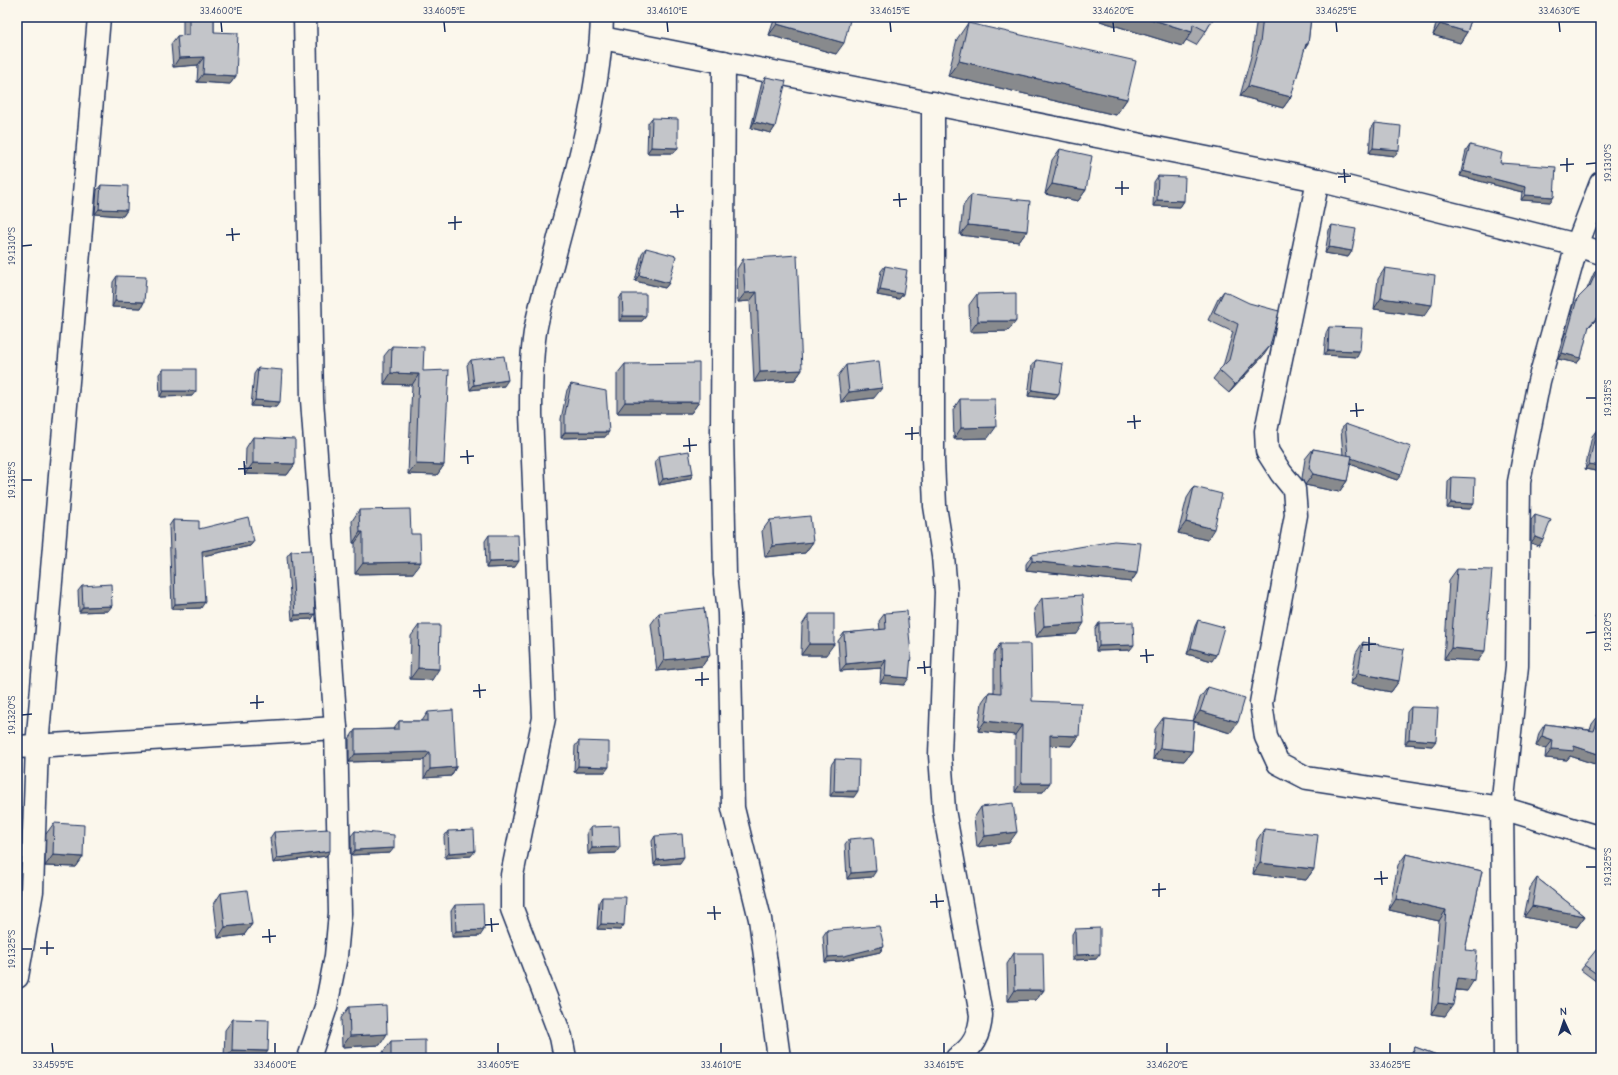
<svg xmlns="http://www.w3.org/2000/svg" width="1618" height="1075" viewBox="0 0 1618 1075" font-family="'Comic Neue',sans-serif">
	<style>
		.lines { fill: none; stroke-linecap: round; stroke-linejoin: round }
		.street-casing { stroke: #1b2f5e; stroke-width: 25 }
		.street { stroke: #fbf7ec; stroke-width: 22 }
		.wall { fill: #a8a9ad; stroke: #1b2f5e }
		.shaded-wall { fill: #888a8d; stroke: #1b2f5e }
		.building { fill: #c3c5c9; stroke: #1b2f5e }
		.ticks { fill: none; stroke: #1b2f5e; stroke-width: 1.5 }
		.neatline { fill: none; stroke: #1b2f5e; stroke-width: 1.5 }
		.ticks-label { font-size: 10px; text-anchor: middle; fill: #1b2f5e }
	</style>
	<rect width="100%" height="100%" fill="#fbf7ec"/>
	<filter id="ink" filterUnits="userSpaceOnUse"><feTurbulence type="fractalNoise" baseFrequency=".025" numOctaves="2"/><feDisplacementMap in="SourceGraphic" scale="8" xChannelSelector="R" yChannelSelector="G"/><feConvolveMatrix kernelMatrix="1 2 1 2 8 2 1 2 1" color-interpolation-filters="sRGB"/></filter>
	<g filter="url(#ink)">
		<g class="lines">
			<defs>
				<g id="street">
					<polyline points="305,17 312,400 336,728 340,913 336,956 326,1007 309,1058"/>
					<polyline points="602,38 1318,180 1577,245 1601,253"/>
					<polyline points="724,62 722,433 725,575 729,613 733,808 760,919 779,1058"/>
					<path d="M933,103V459L935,506L943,556L946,592L940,755L944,810L981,1015C980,1034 973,1048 957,1058"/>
					<polyline points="1318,180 1266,431 1267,451 1281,473 1294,489 1296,515 1261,703 1266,737 1278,763 1307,778 1502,808 1601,838"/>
					<polyline points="17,747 336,728"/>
					<polyline points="17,977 32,891 37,746 99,17"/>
					<path d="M565,1058L561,1037L512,909V875L544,718L531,414C531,386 531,359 535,332C539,308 547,284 553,261C573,183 600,97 602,17"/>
					<polyline points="1505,1058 1502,808 1517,666 1519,482 1539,381 1577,245 1601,183"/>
				</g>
			</defs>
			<use href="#street" class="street-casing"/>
			<use href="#street" class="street"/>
		</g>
		<g class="wall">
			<polygon points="183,17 214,17 214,32 236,76 230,84 197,82 198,65 173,67 171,44 177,36 183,36"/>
			<polygon points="775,17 839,17 836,54 769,35"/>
			<polygon points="1102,17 1214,17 1206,31 1196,45 1186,40 1182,46 1100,21"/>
			<polygon points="1257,17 1311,17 1308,44 1304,50 1291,97 1283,108 1240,96 1252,53"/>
			<polygon points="1438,17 1472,17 1467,32 1460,43 1433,35"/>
			<polygon points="968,23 1127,99 1116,115 948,76 957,39"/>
			<polygon points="766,77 775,127 771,133 751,128 762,82"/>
			<polygon points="652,118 674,153 647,153 648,123"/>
			<polygon points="1375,123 1399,150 1395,156 1369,153 1371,129"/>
			<polygon points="1470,145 1500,163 1550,202 1521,200 1522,192 1460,176 1466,151"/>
			<polygon points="1060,149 1086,190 1078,201 1045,194 1052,160"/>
			<polygon points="1158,176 1184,201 1180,207 1153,206 1154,182"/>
			<polygon points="101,185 127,210 123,216 95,214 97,190"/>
			<polygon points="971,195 1027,231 1019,242 960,235 963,206"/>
			<polygon points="1332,225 1352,251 1348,257 1325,253 1329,230"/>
			<polygon points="646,248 669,283 665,288 635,281 642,253"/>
			<polygon points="743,259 802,370 795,380 754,382 750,301 738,302 737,269"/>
			<polygon points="885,266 903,294 899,299 877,295 881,271"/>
			<polygon points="1385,268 1424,316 1374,309 1378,279"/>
			<polygon points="1598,268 1588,328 1581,358 1577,363 1558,359 1573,305 1577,299 1587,289 1594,273"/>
			<polygon points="117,276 144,302 141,308 112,307 113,282"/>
			<polygon points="1224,291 1264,355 1229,393 1213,379 1223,366 1233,332 1208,320 1218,299"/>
			<polygon points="622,294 646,316 642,321 619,321 619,299"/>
			<polygon points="977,294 1016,321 1008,331 970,332 969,305"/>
			<polygon points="1329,327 1357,357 1324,355 1326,333"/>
			<polygon points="392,346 423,371 444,465 437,475 408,474 412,385 384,384 384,356"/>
			<polygon points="471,360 504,386 470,390 467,365"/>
			<polygon points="1036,360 1059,394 1055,399 1028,396 1032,365"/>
			<polygon points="625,364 699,402 691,413 617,413 617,374"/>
			<polygon points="846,365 874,398 841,402 838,376"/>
			<polygon points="258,368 276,407 251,406 254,374"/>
			<polygon points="163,369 192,396 160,397 159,374"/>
			<polygon points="571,384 605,437 561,438 561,419 567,390"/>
			<polygon points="960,399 988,438 954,439 953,410"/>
			<polygon points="1345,424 1397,480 1350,464 1347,481 1339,492 1305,485 1302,478 1305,459 1313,449 1343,455 1341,430"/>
			<polygon points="1596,431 1601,472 1585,469 1592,436"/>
			<polygon points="253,437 295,464 287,475 245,474 246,448"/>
			<polygon points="659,456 693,474 690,479 659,485 655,462"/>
			<polygon points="1452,477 1470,509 1447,508 1448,482"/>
			<polygon points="1194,487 1207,540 1178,533 1187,498"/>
			<polygon points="359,510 411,534 413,573 355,574 355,543 353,543 352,521"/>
			<polygon points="1535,515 1539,546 1531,543 1531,520"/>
			<polygon points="173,520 199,529 254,541 250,546 202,556 201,608 172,609 169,526"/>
			<polygon points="770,520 813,542 805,553 765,557 762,531"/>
			<polygon points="489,535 515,567 486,568 485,541"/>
			<polygon points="291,551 312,619 292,620 287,556"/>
			<polygon points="1032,555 1137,573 1131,582 1026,570 1026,564"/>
			<polygon points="1457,569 1478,661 1444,659 1449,580"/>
			<polygon points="82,586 108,611 79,612 78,591"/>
			<polygon points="1042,598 1077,634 1036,637 1034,609"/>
			<polygon points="1601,602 1601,621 1595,618"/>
			<polygon points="659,613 710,655 702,666 657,671 651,624"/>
			<polygon points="885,613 904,685 880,683 881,668 840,671 838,641 844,633 880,630 879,621"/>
			<polygon points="809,614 826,655 801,655 802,625"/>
			<polygon points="1198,620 1212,661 1187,654 1195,626"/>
			<polygon points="1099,623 1130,650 1096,651 1095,629"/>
			<polygon points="419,625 432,680 410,679 411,636"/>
			<polygon points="1363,642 1399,681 1391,692 1350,684 1356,653"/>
			<polygon points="1000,644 1032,701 1079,736 1072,746 1050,745 1043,792 1015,792 1015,735 978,731 982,702 989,692 994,692 994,654"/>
			<polygon points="1208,687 1230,733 1194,722 1192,751 1184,761 1153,759 1155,729 1163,718 1193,721 1200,698"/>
			<polygon points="1411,707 1432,746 1405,744 1407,712"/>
			<polygon points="428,712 456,767 451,776 424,778 424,760 349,762 349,739 355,730 393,729 399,721 422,721"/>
			<polygon points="1599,715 1601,766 1570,756 1567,760 1545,758 1546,749 1536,746 1539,733 1545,724 1590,730 1592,724"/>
			<polygon points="579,741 605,772 574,772 575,746"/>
			<polygon points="835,759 854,797 830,796 831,765"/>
			<polygon points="981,807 1009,843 977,847 974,818"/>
			<polygon points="54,823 83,857 76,867 45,866 46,834"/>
			<polygon points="591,827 616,853 588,854 587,832"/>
			<polygon points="1264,829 1314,869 1306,880 1253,874 1257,840"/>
			<polygon points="355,831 390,853 351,855 351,836"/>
			<polygon points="448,831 471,856 445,858 444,837"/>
			<polygon points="274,832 330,851 326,856 273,863 270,838"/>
			<polygon points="655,836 680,863 654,865 652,841"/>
			<polygon points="849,839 872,877 847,879 845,844"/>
			<polygon points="1406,854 1482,871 1465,950 1467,991 1456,990 1445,1016 1431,1014 1439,921 1389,910 1398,865"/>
			<polygon points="1537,878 1585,916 1577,927 1524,917 1530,888"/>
			<polygon points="221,893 252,924 244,935 218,938 214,904"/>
			<polygon points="602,897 624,925 620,930 597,929 599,902"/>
			<polygon points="455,905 480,936 452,937 451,911"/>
			<polygon points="1075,929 1096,959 1072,960 1072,934"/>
			<polygon points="827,930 884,946 880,952 840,961 825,962 823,936"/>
			<polygon points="1601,944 1601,985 1581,970"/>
			<polygon points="1014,953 1044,990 1036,1000 1008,1001 1007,964"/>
			<polygon points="349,1007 380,1045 342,1047 341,1018"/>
			<polygon points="233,1019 263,1058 224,1058 225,1030"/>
			<polygon points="391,1041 425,1058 383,1058 383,1052"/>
			<polygon points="1415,1047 1445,1058 1409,1058 1411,1053"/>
		</g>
		<g class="shaded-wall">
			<polygon points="1103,17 1144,17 1192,32 1182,46 1100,21"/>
			<polygon points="777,24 844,43 836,54 769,35"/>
			<polygon points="1440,24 1467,32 1460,43 1433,35"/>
			<polygon points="1306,44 1308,44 1301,55"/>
			<polygon points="204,57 198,65 173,67 179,58"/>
			<polygon points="959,61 1127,99 1116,115 948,76"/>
			<polygon points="203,74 236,76 230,84 197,82"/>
			<polygon points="1248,86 1291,97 1283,108 1240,96"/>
			<polygon points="754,122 775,127 771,133 751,128"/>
			<polygon points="651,147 678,148 674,153 647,153"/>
			<polygon points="1373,148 1399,150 1395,156 1369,153"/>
			<polygon points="1463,171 1526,187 1522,192 1460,176"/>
			<polygon points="1052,184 1086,190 1078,201 1045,194"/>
			<polygon points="1525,195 1554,197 1550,202 1521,200"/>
			<polygon points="1157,200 1184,201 1180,207 1153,206"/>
			<polygon points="99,209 127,210 123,216 95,214"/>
			<polygon points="968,225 1027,231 1019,242 960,235"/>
			<polygon points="1329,247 1352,251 1348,257 1325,253"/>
			<polygon points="639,275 669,283 665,288 635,281"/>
			<polygon points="880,290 903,294 899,299 877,295"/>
			<polygon points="757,292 750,301 738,302 745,293"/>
			<polygon points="1381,298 1432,305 1424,316 1374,309"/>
			<polygon points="115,301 144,302 141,308 112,307"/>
			<polygon points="1601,313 1601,315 1585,331 1589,326"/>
			<polygon points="623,316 646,316 642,321 619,321"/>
			<polygon points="978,321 1016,321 1008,331 970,332"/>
			<polygon points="1270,346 1264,355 1229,393 1235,385"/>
			<polygon points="1328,350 1360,351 1357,357 1324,355"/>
			<polygon points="1562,353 1581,358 1577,363 1558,359"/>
			<polygon points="802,370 795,380 754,382 760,372"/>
			<polygon points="391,373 419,374 412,385 384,384"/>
			<polygon points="508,380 504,386 470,390 474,385"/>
			<polygon points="882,388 874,398 841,402 849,392"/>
			<polygon points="1032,390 1059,394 1055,399 1028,396"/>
			<polygon points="163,391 196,391 192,396 160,397"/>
			<polygon points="255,400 280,402 276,407 251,406"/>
			<polygon points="625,402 699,402 691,413 617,413"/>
			<polygon points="996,427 988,438 954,439 961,428"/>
			<polygon points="565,432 609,432 605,437 561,438"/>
			<polygon points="1348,456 1401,475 1397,480 1344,462"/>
			<polygon points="253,463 295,464 287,475 245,474"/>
			<polygon points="416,464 444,465 437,475 408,474"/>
			<polygon points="1589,464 1601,466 1601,472 1585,469"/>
			<polygon points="693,474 690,479 659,485 663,479"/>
			<polygon points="1313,474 1347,481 1339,492 1305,485"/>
			<polygon points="1451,503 1474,504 1470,509 1447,508"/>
			<polygon points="1186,522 1214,529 1207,540 1178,533"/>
			<polygon points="360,532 363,532 355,543 353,543"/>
			<polygon points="1535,537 1543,540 1539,546 1531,543"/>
			<polygon points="254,541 250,546 198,557 202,551"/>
			<polygon points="813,542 805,553 765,557 773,546"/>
			<polygon points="519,561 515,567 486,568 489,562"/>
			<polygon points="1032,561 1137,573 1131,582 1026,570"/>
			<polygon points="421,562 413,573 355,574 363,563"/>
			<polygon points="205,602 201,608 172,609 175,604"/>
			<polygon points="112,606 108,611 79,612 83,607"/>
			<polygon points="1599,613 1601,614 1601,621 1595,618"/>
			<polygon points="315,614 312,619 292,620 295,615"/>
			<polygon points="1084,623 1077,634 1036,637 1044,626"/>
			<polygon points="809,644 834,644 826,655 801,655"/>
			<polygon points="1134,645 1130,650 1096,651 1099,646"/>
			<polygon points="1191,648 1216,655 1212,661 1187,654"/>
			<polygon points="1451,648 1485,651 1478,661 1444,659"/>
			<polygon points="710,655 702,666 657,671 664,660"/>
			<polygon points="886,660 881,668 840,671 846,664"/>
			<polygon points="418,668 439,669 432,680 410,679"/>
			<polygon points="1358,673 1399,681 1391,692 1350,684"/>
			<polygon points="885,676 909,678 904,685 880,683"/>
			<polygon points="1200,711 1238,722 1230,733 1193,721"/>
			<polygon points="985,721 1022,725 1015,735 978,731"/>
			<polygon points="1050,735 1079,736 1072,746 1043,745"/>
			<polygon points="1542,736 1553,740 1546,749 1536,746"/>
			<polygon points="1409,739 1436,741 1432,746 1405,744"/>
			<polygon points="1574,746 1601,755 1601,766 1570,756 1567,760 1545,758 1552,749"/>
			<polygon points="1160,748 1192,751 1184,761 1153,759"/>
			<polygon points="430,752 424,760 349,762 355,754"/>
			<polygon points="578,766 609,767 605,772 574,772"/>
			<polygon points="456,767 451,776 424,778 430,769"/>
			<polygon points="1021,783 1050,783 1043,792 1015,792"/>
			<polygon points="834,791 858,791 854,797 830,796"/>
			<polygon points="1017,832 1009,843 977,847 985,836"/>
			<polygon points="620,847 616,853 588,854 592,848"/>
			<polygon points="394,848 390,853 351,855 355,850"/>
			<polygon points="330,851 326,856 273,863 277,858"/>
			<polygon points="475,851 471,856 445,858 449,853"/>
			<polygon points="53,855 83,857 76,867 45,866"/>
			<polygon points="684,857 680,863 654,865 657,860"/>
			<polygon points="1260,863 1314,869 1306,880 1253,874"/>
			<polygon points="876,871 872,877 847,879 851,873"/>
			<polygon points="1396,899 1446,910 1439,921 1389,910"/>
			<polygon points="1532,906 1585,916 1577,927 1524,917"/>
			<polygon points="252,924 244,935 218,938 225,927"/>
			<polygon points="601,924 624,925 620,930 597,929"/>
			<polygon points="484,930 480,936 452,937 456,931"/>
			<polygon points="884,946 880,952 840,961 825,962 828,957"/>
			<polygon points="1100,954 1096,959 1072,960 1076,955"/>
			<polygon points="1458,978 1474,980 1467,991 1451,989"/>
			<polygon points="1015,990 1044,990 1036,1000 1008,1001"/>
			<polygon points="1438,1003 1453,1005 1445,1016 1431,1014"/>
			<polygon points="387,1034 380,1045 342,1047 350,1036"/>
			<polygon points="232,1050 268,1051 263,1058 226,1058"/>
		</g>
		<g class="building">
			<polygon points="189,17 214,17 214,32 238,33 236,76 203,74 204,57 179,58 177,36 189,35"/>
			<polygon points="779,17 839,17 850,20 844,43 777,24"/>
			<polygon points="1144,17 1214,17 1206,31 1193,24 1192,32"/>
			<polygon points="1263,17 1311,17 1308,44 1306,44 1291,97 1248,86 1260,43"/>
			<polygon points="1442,17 1472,17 1467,32 1440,24"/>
			<polygon points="968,23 1136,61 1127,99 959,61"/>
			<polygon points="766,77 786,81 775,127 754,122"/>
			<polygon points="652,118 678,119 678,148 651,147"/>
			<polygon points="1375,123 1401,126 1399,150 1373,148"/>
			<polygon points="1470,145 1502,153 1500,163 1556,167 1554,197 1525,195 1526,187 1463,171"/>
			<polygon points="1060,149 1092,156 1086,190 1052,184"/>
			<polygon points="1158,176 1185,177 1184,201 1157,200"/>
			<polygon points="101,185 128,186 127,210 99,209"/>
			<polygon points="971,195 1030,201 1027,231 968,225"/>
			<polygon points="1332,225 1356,229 1352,251 1329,247"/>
			<polygon points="646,248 676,256 669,283 639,275"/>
			<polygon points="797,255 802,370 760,372 757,292 745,293 743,259"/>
			<polygon points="885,266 907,270 903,294 880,290"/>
			<polygon points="1385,268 1435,275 1432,305 1381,298"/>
			<polygon points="1598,268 1601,269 1601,313 1589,326 1581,358 1562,353 1577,299 1590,286"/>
			<polygon points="117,276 146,277 144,302 115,301"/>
			<polygon points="1224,291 1249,303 1279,311 1270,346 1235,385 1219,370 1229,360 1238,324 1214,312"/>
			<polygon points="1016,293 1016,321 978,321 977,294"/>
			<polygon points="622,294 646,294 646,316 623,316"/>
			<polygon points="1329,327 1362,328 1360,351 1328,350"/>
			<polygon points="392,346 424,347 423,371 449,370 444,465 416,464 419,374 391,373"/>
			<polygon points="504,356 508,380 474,385 471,360"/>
			<polygon points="1036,360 1063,364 1059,394 1032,390"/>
			<polygon points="879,361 882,388 849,392 846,365"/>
			<polygon points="699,363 699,402 625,402 625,364"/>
			<polygon points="258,368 282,370 280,402 255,400"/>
			<rect x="163" y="369" width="33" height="22"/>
			<polygon points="571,384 606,391 609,432 565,432 565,414"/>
			<polygon points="960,399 995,399 996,427 961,428"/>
			<polygon points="1345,424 1411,447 1401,475 1351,458 1352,456 1348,456"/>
			<polygon points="1596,431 1601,432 1601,466 1589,464"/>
			<polygon points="253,437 295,439 295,464 253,463"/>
			<polygon points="1313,449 1352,456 1347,481 1313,474 1309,468"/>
			<polygon points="689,451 693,474 663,479 659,456"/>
			<polygon points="1452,477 1475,478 1474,504 1451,503"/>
			<polygon points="1194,487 1222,494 1214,529 1186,522"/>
			<polygon points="410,509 411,534 420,534 421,562 363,563 363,532 360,532 359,510"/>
			<polygon points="1535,515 1551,520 1543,540 1535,537"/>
			<polygon points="810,516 813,542 773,546 770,520"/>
			<polygon points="248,517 254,541 202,551 205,602 175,604 173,520 199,521 199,529"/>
			<polygon points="489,535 518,535 519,561 489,562"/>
			<polygon points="1114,541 1141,543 1137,573 1032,561 1032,555"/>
			<polygon points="312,550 315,614 295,615 291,551"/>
			<polygon points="1457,569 1492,570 1485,651 1451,648"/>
			<polygon points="111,584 112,606 83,607 82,586"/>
			<polygon points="1082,595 1084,623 1044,626 1042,598"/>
			<polygon points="1601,606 1601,614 1599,613"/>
			<polygon points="704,608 710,655 664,660 659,613"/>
			<polygon points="907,611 911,655 909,678 885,676 886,660 846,664 844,633 886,629 885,613"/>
			<rect x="809" y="614" width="25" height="30"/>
			<polygon points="1198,620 1224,627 1216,655 1191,648"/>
			<polygon points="1133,622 1134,645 1099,646 1099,623"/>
			<polygon points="419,625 440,625 439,669 418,668"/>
			<polygon points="1363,642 1404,649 1399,681 1358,673"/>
			<polygon points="1000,644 1031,644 1032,701 1081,703 1079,736 1050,735 1050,783 1021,783 1022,725 985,721 989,692 1001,693"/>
			<polygon points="1208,687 1245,698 1238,722 1200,711"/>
			<polygon points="1411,707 1438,708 1436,741 1409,739"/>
			<polygon points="453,710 456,767 430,769 430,752 355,754 355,730 399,729 399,721 428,721 428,712"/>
			<polygon points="1599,715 1601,716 1601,755 1574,746 1574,751 1552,749 1553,740 1542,736 1545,724 1594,731"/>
			<polygon points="1163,718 1194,721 1192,751 1160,748"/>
			<polygon points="579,741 609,742 609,767 578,766"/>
			<polygon points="835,759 859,760 858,791 834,791"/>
			<polygon points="1013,803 1017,832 985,836 981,807"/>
			<polygon points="54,823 84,825 83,857 53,855"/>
			<polygon points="619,826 620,847 592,848 591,827"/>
			<polygon points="330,829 330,851 277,858 274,832"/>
			<polygon points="1264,829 1318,835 1314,869 1260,863"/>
			<polygon points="474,830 475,851 449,853 448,831"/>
			<polygon points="355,831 394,835 394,848 355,850"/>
			<polygon points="682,834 684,857 657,860 655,836"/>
			<polygon points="873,837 876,871 851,873 849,839"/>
			<polygon points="1406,854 1482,871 1465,950 1477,951 1474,980 1458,978 1453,1005 1438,1003 1446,910 1396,899"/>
			<polygon points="1537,878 1585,916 1532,906"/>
			<polygon points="247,890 252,924 225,927 221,893"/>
			<polygon points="602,897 626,897 624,925 601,924"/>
			<polygon points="483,904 484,930 456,931 455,905"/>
			<polygon points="879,926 884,946 844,956 828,957 827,930"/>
			<polygon points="1100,928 1100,954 1076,955 1075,929"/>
			<polygon points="1601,944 1601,977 1584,965"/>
			<polygon points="1014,953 1043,953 1044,990 1015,990"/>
			<polygon points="386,1005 387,1034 350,1036 349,1007"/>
			<polygon points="233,1019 269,1020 268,1051 232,1050"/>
			<polygon points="425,1040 425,1058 391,1058 391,1041"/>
			<polygon points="1415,1047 1445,1058 1411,1058"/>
		</g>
	</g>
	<path class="ticks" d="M221,22L222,32M444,22L445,32M667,22L668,32M890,22L891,32M1113,22L1114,32M1336,22L1337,32M1559,22L1560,32M1567,158V172M1586,164L1596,163M1560,165L1574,164M1344,169L1345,183M1338,177L1351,176M1122,181V195M1115,188H1129M899,193L900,207M893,200L907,199M677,204L678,218M670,212L684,211M455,216V230M448,223L462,222M232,228L233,241M226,235L240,234M22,246L32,245M1586,398H1596M1356,403L1357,417M1350,411L1364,410M1134,415L1135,429M1127,422L1141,421M912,427V440M905,434L919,433M689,438L690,452M683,446L697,445M467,450L468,464M460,457L474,456M244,461L245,475M238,469L252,468M22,480H32M1586,633L1596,632M1369,637V651M1362,645L1376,644M1146,649L1147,663M1140,656L1154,655M924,661L925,674M917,668L931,667M702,672V686M695,680L709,679M479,684L480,698M473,691L486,690M257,695V709M250,703L264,702M22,715L32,714M1586,867H1596M1381,871L1382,885M1374,879L1388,878M1159,883V897M1152,890L1166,889M936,894L937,908M930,902L944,901M714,906L715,920M707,913H721M491,918L492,932M485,925L499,924M269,929L270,943M262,937L276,936M47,941V955M40,948H54M22,949H32M52,1043L53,1053M275,1043V1053M498,1043V1053M721,1043V1053M944,1043V1053M1167,1043V1053M1390,1043V1053"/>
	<rect width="1618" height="1075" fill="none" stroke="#fbf7ec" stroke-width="44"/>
	<g transform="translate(1564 1021) rotate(357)" stroke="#fbf7ec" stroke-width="3" paint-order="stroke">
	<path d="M0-3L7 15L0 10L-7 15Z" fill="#1b2f5e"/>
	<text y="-6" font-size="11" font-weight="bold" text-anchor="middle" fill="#1b2f5e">N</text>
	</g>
	<rect x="22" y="22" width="1574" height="1031" class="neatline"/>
	<g class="ticks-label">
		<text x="221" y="14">33.4600°E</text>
		<text x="444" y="14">33.4605°E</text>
		<text x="667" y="14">33.4610°E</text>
		<text x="890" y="14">33.4615°E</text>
		<text x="1113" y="14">33.4620°E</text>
		<text x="1336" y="14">33.4625°E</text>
		<text x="1559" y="14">33.4630°E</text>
		<text transform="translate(1607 163) rotate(-90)" y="4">19.1310°S</text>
		<text transform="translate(11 246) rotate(-90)" y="4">19.1310°S</text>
		<text transform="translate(1607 398) rotate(-90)" y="4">19.1315°S</text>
		<text transform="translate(11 480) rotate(-90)" y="4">19.1315°S</text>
		<text transform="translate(1607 632) rotate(-90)" y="4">19.1320°S</text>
		<text transform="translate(11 715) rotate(-90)" y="4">19.1320°S</text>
		<text transform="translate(1607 867) rotate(-90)" y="4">19.1325°S</text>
		<text transform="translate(11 949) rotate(-90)" y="4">19.1325°S</text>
		<text x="53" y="1068">33.4595°E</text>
		<text x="275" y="1068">33.4600°E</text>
		<text x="498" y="1068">33.4605°E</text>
		<text x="721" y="1068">33.4610°E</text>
		<text x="944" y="1068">33.4615°E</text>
		<text x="1167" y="1068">33.4620°E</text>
		<text x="1390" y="1068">33.4625°E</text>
	</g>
</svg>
